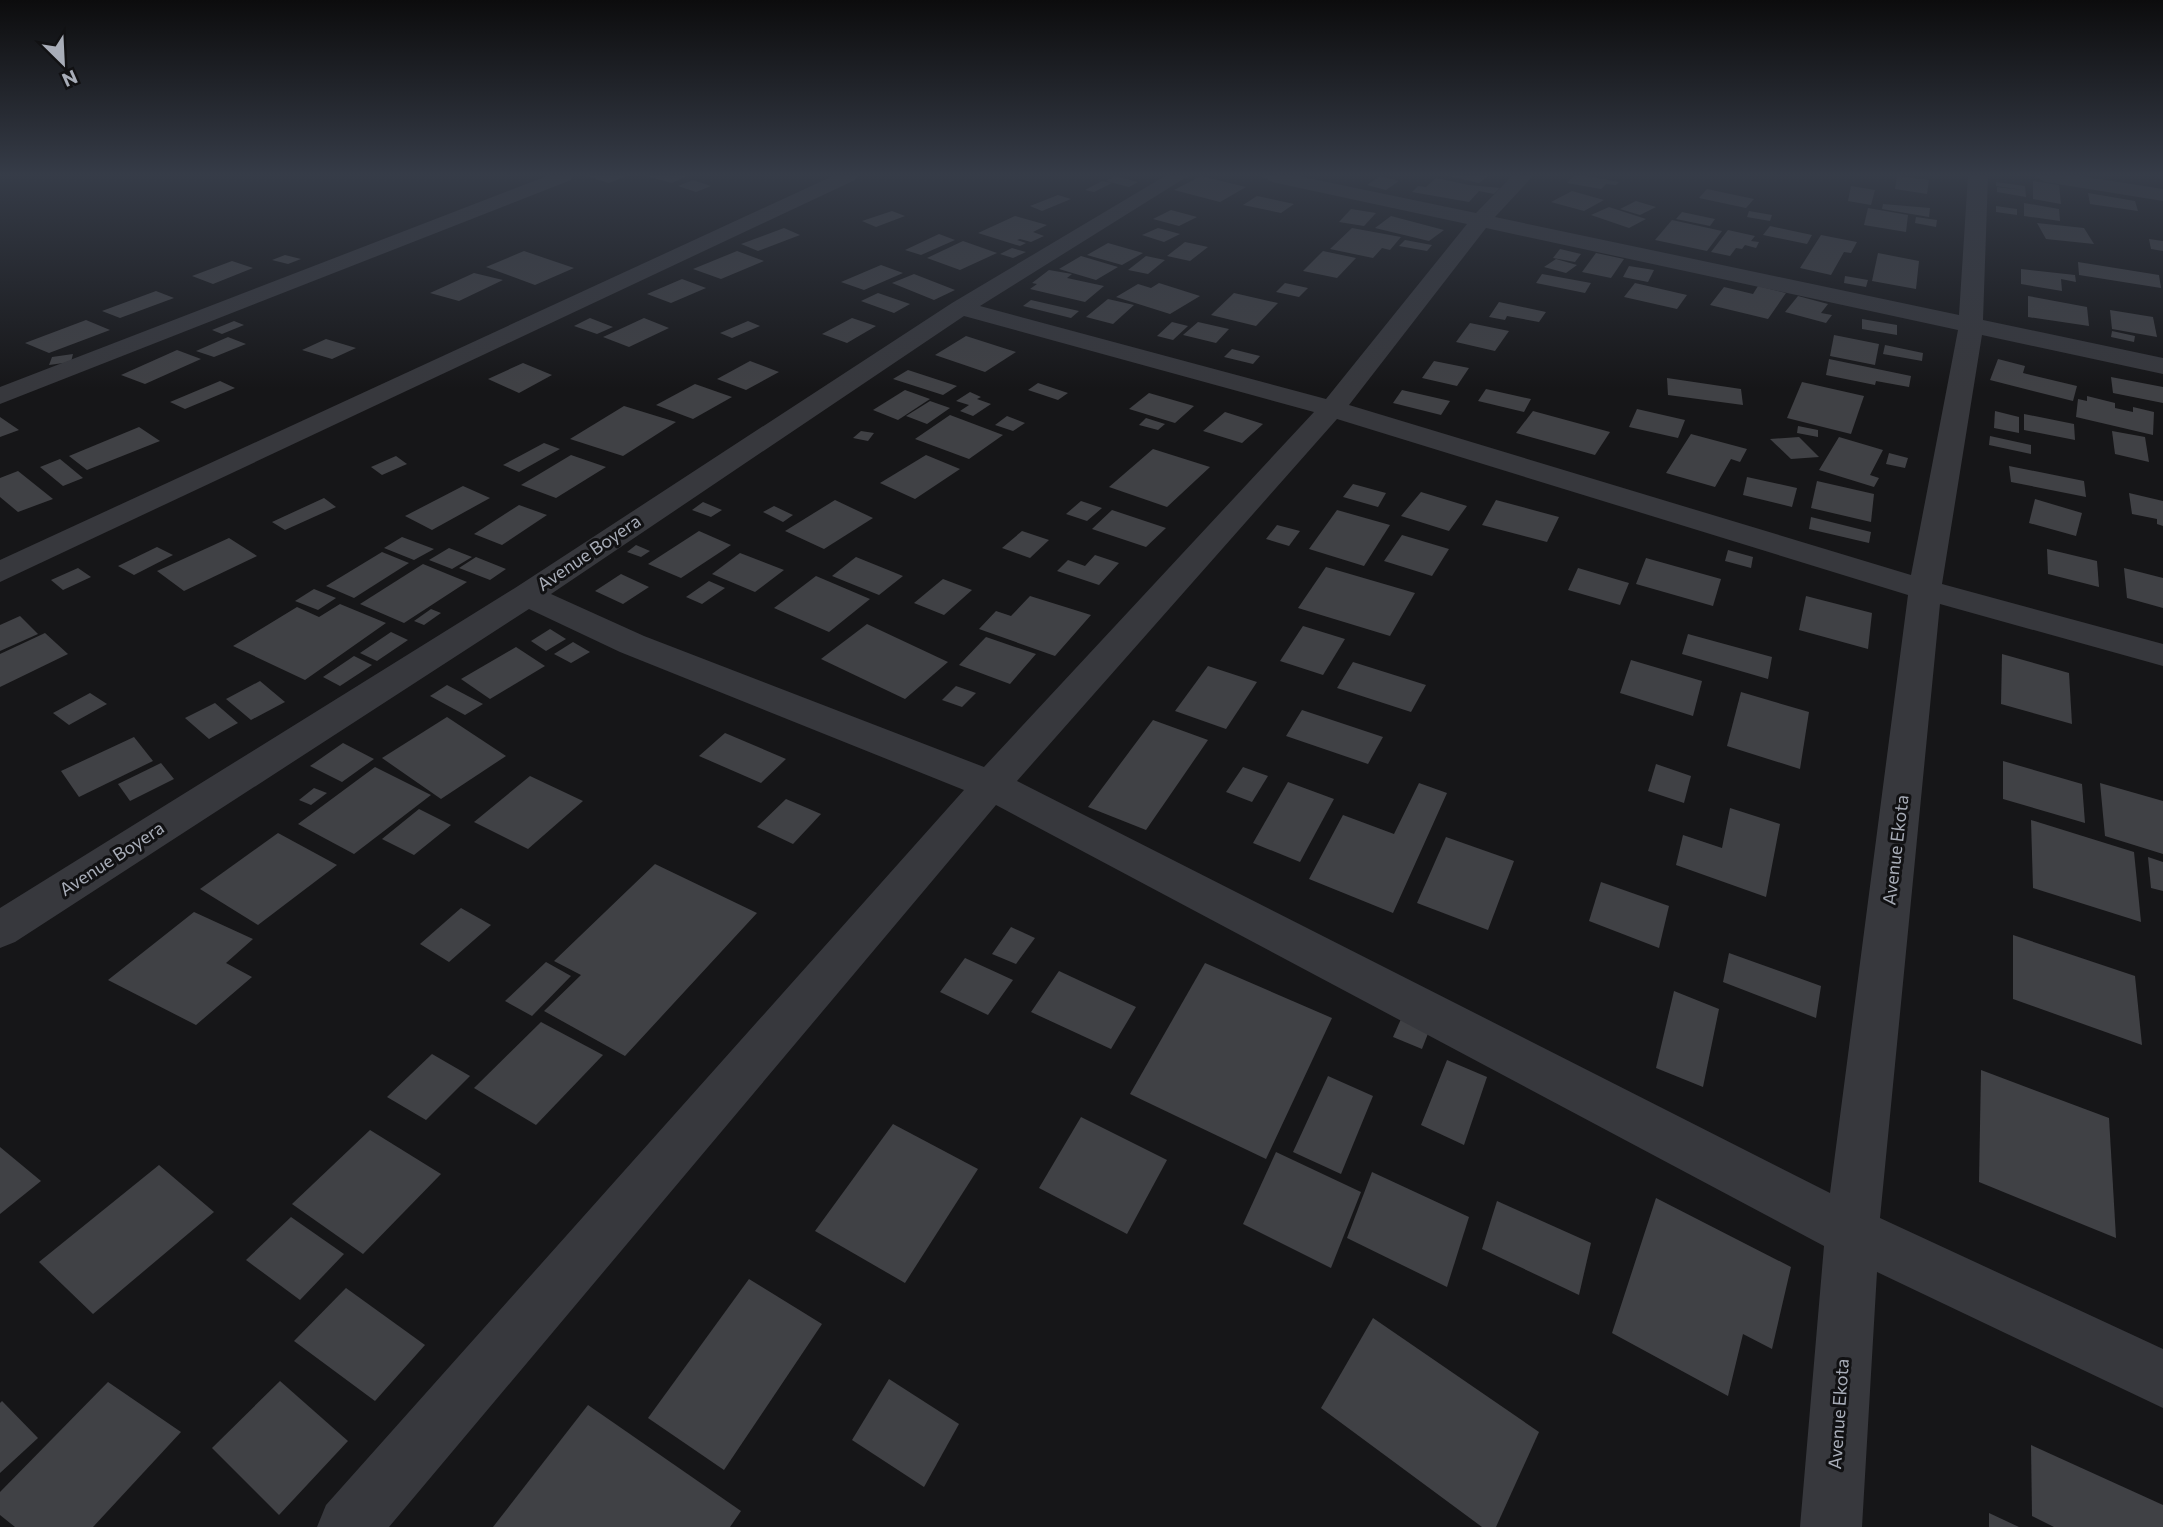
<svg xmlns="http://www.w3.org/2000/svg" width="2163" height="1527" viewBox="0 0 2163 1527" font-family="Commissioner,sans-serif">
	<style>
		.building { fill: #404145 }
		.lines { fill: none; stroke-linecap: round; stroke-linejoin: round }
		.minor { fill: #37383d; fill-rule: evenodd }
		.labels { text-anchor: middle; stroke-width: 6; stroke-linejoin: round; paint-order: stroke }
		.street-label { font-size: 18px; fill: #a8adb8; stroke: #111113 }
	</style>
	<rect width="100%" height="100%" fill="#161618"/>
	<g class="building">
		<polygon points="586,176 626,176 609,183"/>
		<polygon points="646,176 687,176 672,183"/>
		<polygon points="1115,176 1138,182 1129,187 1106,181"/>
		<polygon points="1201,176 1246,187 1220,202 1174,190"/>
		<polygon points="1380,176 1399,181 1386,190 1367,185"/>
		<polygon points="1449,176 1488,176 1479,183"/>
		<polygon points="1574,176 1587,176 1619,182 1616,185 1606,184 1601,189 1567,183"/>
		<polygon points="1897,176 1929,180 1927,194 1895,189"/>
		<polygon points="1436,178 1469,185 1500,188 1494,194 1479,191 1469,202 1412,192 1418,186 1426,187"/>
		<polygon points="693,180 711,186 696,192 678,186"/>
		<polygon points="1102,181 1112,183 1094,192 1085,190"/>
		<polygon points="2033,181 2059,185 2061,204 2033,199"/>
		<polygon points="1996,182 2025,186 2026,197 1997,192 1997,187 2023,190 1996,186"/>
		<polygon points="1851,186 1875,190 1871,205 1848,201"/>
		<polygon points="1707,189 1754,199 1746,208 1699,198"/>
		<polygon points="1572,191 1604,200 1584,211 1551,202"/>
		<polygon points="2088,193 2135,201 2138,211 2090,204"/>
		<polygon points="1058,195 1071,199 1042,211 1030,206"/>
		<polygon points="1257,196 1262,197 1294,204 1281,213 1243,205"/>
		<polygon points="1636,201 1656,207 1640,215 1620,209"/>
		<polygon points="2024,203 2059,209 2060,221 2024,216"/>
		<polygon points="1883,204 1930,208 1929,217 1882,209"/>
		<polygon points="1996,206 2017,209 2017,215 1996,212"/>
		<polygon points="1609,207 1646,219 1629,228 1591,215"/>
		<polygon points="1868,208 1908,215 1906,232 1864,225"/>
		<polygon points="1351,209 1376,213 1364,226 1339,222"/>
		<polygon points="1171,210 1197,217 1179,226 1153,219"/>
		<polygon points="892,211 905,216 876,227 862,221"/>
		<polygon points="1749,211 1772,215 1770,221 1747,217"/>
		<polygon points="1682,212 1715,219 1710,226 1676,219"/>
		<polygon points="1015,216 1047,225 1033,232 1044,236 1031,242 1020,239 1017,240 1026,243 1020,246 978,233"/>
		<polygon points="1391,216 1444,230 1429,241 1375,228"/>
		<polygon points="1916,217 1937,220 1936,227 1915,223"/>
		<polygon points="1672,220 1722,231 1707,251 1655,240"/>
		<polygon points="2037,223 2084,228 2094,244 2046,239"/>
		<polygon points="1770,226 1812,235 1807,244 1763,235"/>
		<polygon points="784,228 800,235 758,251 741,244"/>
		<polygon points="1158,228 1180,234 1164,242 1142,235"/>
		<polygon points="1352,228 1401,237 1390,250 1382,248 1373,258 1330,249"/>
		<polygon points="1728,230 1755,236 1751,241 1759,242 1756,248 1745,245 1742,249 1736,248 1730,256 1711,252"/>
		<polygon points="939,234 955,240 921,255 905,250"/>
		<polygon points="1821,235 1857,242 1851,253 1844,252 1831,275 1800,268"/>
		<polygon points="2149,239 2163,241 2163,251 2151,249"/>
		<polygon points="1405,240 1432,245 1427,251 1399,246"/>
		<polygon points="963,241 997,253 960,270 927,258"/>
		<polygon points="1185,242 1208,247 1190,261 1167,256"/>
		<polygon points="1108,243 1143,253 1122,265 1087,255"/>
		<polygon points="1012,248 1026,252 1013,258 1000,254"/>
		<polygon points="1560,249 1581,254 1575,262 1553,258"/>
		<polygon points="524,251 574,268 535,285 486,267"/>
		<polygon points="737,251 764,261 721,279 693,269"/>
		<polygon points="1323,251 1356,258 1337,278 1303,271"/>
		<polygon points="1596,253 1624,259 1611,278 1582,272"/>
		<polygon points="1878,253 1919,261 1916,289 1872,281"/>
		<polygon points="285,255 301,259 288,264 272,260"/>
		<polygon points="1081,256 1118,267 1096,280 1059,269"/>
		<polygon points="1146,256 1165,260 1148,274 1128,270"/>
		<polygon points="1556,259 1577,265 1566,273 1544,267"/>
		<polygon points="232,261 253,268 213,284 192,276"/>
		<polygon points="2078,262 2159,275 2161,288 2079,275"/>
		<polygon points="881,265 903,273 864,290 841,282"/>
		<polygon points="1629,266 1654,270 1648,282 1623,277"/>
		<polygon points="2021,269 2075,275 2076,282 2061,279 2062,291 2021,284"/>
		<polygon points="1049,270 1072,274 1067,278 1104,286 1085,302 1030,289 1037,284 1032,283"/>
		<polygon points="474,273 503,280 459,301 430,293"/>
		<polygon points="914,274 955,290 934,300 892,283"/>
		<polygon points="1542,274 1591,283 1585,293 1536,283"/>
		<polygon points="1845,276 1868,280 1866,287 1844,283"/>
		<polygon points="682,279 706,288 671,303 647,294"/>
		<polygon points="1159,283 1200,296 1170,314 1116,297 1138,284 1151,288"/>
		<polygon points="1285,283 1308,288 1299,297 1276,292"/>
		<polygon points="1635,283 1687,295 1677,309 1624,297"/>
		<polygon points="1758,286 1786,293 1768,319 1710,305 1724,287 1753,294"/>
		<polygon points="156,291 174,298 120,318 102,311"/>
		<polygon points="878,293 910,304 894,313 861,301"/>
		<polygon points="1234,293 1278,303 1256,326 1211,315"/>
		<polygon points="1798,296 1828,304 1821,313 1832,315 1826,323 1785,312"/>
		<polygon points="2028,296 2087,307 2089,326 2028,317"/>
		<polygon points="1108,299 1134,305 1113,324 1086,317"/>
		<polygon points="1031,300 1079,311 1071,318 1023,306"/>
		<polygon points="1499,302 1546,312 1539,322 1507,316 1505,320 1489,317"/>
		<polygon points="2110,310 2153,317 2157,337 2112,329"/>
		<polygon points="590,318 613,327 597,334 574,326"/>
		<polygon points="644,318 669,328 629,347 603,337"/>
		<polygon points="852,318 876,326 847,343 822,334"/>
		<polygon points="1862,319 1897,325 1897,335 1862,329"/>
		<polygon points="86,320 110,330 49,353 25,343"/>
		<polygon points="234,321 244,325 222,334 212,330"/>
		<polygon points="748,321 760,326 732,338 720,333"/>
		<polygon points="1172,322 1188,326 1173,340 1157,336"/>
		<polygon points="1198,322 1229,329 1216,343 1183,335"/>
		<polygon points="1470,323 1509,331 1495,351 1456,342"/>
		<polygon points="2112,331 2135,336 2134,342 2111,337"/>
		<polygon points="1834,335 1879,344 1875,365 1830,356"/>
		<polygon points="966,336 1016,352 985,372 935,355"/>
		<polygon points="228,337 246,344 214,357 196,351"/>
		<polygon points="326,339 356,348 332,359 302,350"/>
		<polygon points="1885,345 1923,353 1922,361 1883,354"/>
		<polygon points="1232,349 1260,356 1253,364 1224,357"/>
		<polygon points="177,350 201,359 145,384 121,375"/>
		<polygon points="73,354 71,362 49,365 52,357"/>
		<polygon points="1829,359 1911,376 1909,387 1876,381 1875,385 1826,375"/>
		<polygon points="1998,359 2025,366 2023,373 2077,386 2073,401 1990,380"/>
		<polygon points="750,361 779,372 746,390 717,379"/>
		<polygon points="1434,361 1469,368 1457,386 1422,378"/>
		<polygon points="523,363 552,375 519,393 488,379"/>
		<polygon points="908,370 957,386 943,395 893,379"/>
		<polygon points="2111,377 2163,387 2163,403 2113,393"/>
		<polygon points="1667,378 1741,389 1743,405 1668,395"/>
		<polygon points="220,381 235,388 185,409 170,402"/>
		<polygon points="1802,382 1864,396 1851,434 1787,418"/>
		<polygon points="1038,383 1068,393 1058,400 1028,390"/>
		<polygon points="695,384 732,397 693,419 656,405"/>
		<polygon points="1486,389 1531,399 1524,412 1478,401"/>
		<polygon points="905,390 930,399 898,420 873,410"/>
		<polygon points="1402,390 1450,401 1441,415 1393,403"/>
		<polygon points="970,392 981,397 977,399 991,404 973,416 960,411 969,405 956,401"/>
		<polygon points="1149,393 1194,406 1175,423 1129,409"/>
		<polygon points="2087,396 2115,403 2115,408 2133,412 2133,407 2154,412 2153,435 2076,417 2078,399 2087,401"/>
		<polygon points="930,401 950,408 927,424 906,416"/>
		<polygon points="624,406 676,422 623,456 570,439"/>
		<polygon points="1637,409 1685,420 1678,438 1629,427"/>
		<polygon points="1533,411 1610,432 1595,455 1516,433"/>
		<polygon points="1995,411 2019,417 2019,433 1994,428"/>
		<polygon points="1225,412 1263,424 1242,443 1203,431"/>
		<polygon points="2024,414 2074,424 2075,440 2024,430"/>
		<polygon points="950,415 1003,435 969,459 915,439"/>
		<polygon points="1007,416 1025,423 1013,431 995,425"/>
		<polygon points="0,417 19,430 0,437"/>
		<polygon points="1146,418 1165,424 1158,430 1139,425"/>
		<polygon points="1798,426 1818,430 1818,437 1797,433"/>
		<polygon points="139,427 160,441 87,470 69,456"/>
		<polygon points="861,431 874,433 868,441 853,438"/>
		<polygon points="2112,431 2145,437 2149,462 2115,454"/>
		<polygon points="1691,434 1747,449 1740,462 1731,459 1715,487 1666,473"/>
		<polygon points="1990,436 2031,445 2031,454 1989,445"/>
		<polygon points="1799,437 1819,457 1791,459 1770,439"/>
		<polygon points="1839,437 1883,450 1870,475 1879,478 1874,487 1819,470"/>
		<polygon points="544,443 560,449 519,472 503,465"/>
		<polygon points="1153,449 1210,467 1167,507 1109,487"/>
		<polygon points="1889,453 1908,458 1905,468 1886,464"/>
		<polygon points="571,455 606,467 556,498 521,485"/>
		<polygon points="926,455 960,469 915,499 880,483"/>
		<polygon points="396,456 407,464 382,475 371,467"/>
		<polygon points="60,459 83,478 63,486 40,467"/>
		<polygon points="2009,466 2084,481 2086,497 2011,482"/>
		<polygon points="18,471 53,499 18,512 0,497 0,478"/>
		<polygon points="1747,477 1797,488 1792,507 1743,495"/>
		<polygon points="1817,481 1874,494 1871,522 1811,508"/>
		<polygon points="1353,484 1386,493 1378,507 1343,497"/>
		<polygon points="463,486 490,498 432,530 405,516"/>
		<polygon points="1421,492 1467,506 1449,531 1401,516"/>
		<polygon points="2129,493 2163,501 2163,526 2157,524 2157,519 2132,514"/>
		<polygon points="324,498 336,507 285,530 272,522"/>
		<polygon points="2035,499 2082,513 2076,536 2029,523"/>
		<polygon points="835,500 873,518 824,549 785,531"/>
		<polygon points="1496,500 1559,517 1547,542 1482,525"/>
		<polygon points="1081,501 1102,508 1087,521 1066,514"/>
		<polygon points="703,502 722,510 711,517 692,510"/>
		<polygon points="519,505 547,515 502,545 474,534"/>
		<polygon points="774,506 793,515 783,522 763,512"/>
		<polygon points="1112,510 1166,528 1146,547 1092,529"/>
		<polygon points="1337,510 1390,525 1364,566 1309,549"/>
		<polygon points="1811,517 1871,532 1869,543 1809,529"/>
		<polygon points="1277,525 1300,531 1289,546 1266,539"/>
		<polygon points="699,531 731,545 681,578 648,564"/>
		<polygon points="1022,531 1049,540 1030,558 1002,548"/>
		<polygon points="1402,535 1449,549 1432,576 1384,561"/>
		<polygon points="402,537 434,549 414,560 384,548"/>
		<polygon points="229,538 257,556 184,591 157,571"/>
		<polygon points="636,545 650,551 641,557 627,552"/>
		<polygon points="157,547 173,555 134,575 118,566"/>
		<polygon points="449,548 472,557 452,569 429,560"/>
		<polygon points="2047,549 2097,561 2099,587 2048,574"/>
		<polygon points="1728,550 1753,557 1751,568 1725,561"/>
		<polygon points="382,552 409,563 354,598 326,586"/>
		<polygon points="740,553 784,570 755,592 712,574"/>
		<polygon points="1095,555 1119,563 1099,585 1057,571 1068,560 1085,566"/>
		<polygon points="476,557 506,569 490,580 459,568"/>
		<polygon points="856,557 903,576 879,595 832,576"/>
		<polygon points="1646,558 1721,579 1713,606 1636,584"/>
		<polygon points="423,564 467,582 404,623 360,604"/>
		<polygon points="1326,567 1415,593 1390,636 1298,608"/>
		<polygon points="78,568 91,577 63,590 51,580"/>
		<polygon points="1578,568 1629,583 1620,605 1568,590"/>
		<polygon points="2124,568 2163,578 2163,608 2127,598"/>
		<polygon points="621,574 649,587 623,604 595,591"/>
		<polygon points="816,576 870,599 829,632 774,608"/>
		<polygon points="943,579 972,590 944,615 914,603"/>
		<polygon points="709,581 725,588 702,604 686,597"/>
		<polygon points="314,589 336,598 318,610 295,601"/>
		<polygon points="1030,596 1091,615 1055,656 979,629 996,611 1011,616"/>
		<polygon points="1806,596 1872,613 1868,649 1799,630"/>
		<polygon points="340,604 386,623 305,680 233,646 297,607 319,617"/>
		<polygon points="431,609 441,613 424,625 414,621"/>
		<polygon points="20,616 38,634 0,651 0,625"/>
		<polygon points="867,624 948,662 905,699 821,659"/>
		<polygon points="1303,626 1345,639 1323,675 1280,661"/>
		<polygon points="550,629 566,639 546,651 531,641"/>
		<polygon points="391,632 408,640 377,661 360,653"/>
		<polygon points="45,633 68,654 0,687 0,654"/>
		<polygon points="1688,634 1772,657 1768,679 1682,654"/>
		<polygon points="986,637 1036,654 1010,684 959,665"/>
		<polygon points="573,642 590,652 571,663 554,654"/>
		<polygon points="516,647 545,666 490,699 461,679"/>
		<polygon points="2002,654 2069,673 2072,724 2001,704"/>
		<polygon points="354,656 372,665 340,686 323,677"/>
		<polygon points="1631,660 1702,681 1693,716 1620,693"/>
		<polygon points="1353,662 1426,685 1411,712 1337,688"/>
		<polygon points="1208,666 1257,682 1226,729 1175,711"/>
		<polygon points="260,681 285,702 251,720 226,699"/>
		<polygon points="447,685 483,704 465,715 430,696"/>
		<polygon points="956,686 976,693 962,707 942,700"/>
		<polygon points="1741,692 1809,712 1800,769 1727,746"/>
		<polygon points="90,693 107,704 69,725 53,713"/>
		<polygon points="215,703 238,723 209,739 185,718"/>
		<polygon points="1302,710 1383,737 1368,764 1286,736"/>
		<polygon points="447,717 506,756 441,799 382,758"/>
		<polygon points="1153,720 1208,740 1146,830 1088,807"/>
		<polygon points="725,733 786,759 761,783 699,756"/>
		<polygon points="134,737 153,761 79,797 61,771"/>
		<polygon points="343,743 374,759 342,782 310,766"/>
		<polygon points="2003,761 2082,784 2085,823 2003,799"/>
		<polygon points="161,763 174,779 130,801 118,784"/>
		<polygon points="1656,764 1691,776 1684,803 1648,791"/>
		<polygon points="375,767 431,795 354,854 298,824"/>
		<polygon points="1243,767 1268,776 1252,802 1226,792"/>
		<polygon points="530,776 583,801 528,849 474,822"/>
		<polygon points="1288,782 1334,799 1300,862 1253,843"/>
		<polygon points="1419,783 1447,793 1393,913 1309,879 1343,815 1394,834"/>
		<polygon points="2100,783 2163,801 2163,854 2105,836"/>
		<polygon points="314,788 327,793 311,805 299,800"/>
		<polygon points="786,799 821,814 793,844 757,827"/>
		<polygon points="1730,808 1780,824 1766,897 1676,865 1683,835 1722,848"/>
		<polygon points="419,809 451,825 414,855 382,839"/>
		<polygon points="2031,820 2134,852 2141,922 2033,888"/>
		<polygon points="278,833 337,865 258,925 200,889"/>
		<polygon points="1446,837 1514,861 1488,930 1417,903"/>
		<polygon points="2148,857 2163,862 2163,891 2151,888"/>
		<polygon points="655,864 757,913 625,1056 544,1011 581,975 554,961"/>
		<polygon points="1601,882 1669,906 1659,948 1589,921"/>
		<polygon points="461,908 491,925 449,962 420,944"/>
		<polygon points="194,912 253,939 226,963 252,977 196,1025 108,980"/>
		<polygon points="1011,927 1035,938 1016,964 992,954"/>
		<polygon points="2013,935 2135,976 2142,1045 2013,999"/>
		<polygon points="1729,953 1821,986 1816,1018 1723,982"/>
		<polygon points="965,958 1013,980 988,1015 940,992"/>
		<polygon points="546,962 571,976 532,1016 505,1001"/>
		<polygon points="1205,963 1332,1018 1266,1159 1130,1094"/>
		<polygon points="1059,971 1136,1007 1111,1049 1031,1012"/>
		<polygon points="1674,991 1719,1009 1703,1087 1656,1068"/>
		<polygon points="1401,1019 1429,1031 1422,1049 1393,1037"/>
		<polygon points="541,1022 603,1055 536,1125 474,1088"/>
		<polygon points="432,1054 470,1076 426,1120 387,1097"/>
		<polygon points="1447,1060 1487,1077 1464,1145 1421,1125"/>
		<polygon points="1981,1070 2109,1118 2116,1238 1979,1182"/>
		<polygon points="1328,1076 1373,1096 1341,1174 1293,1152"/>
		<polygon points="1081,1117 1167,1160 1127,1234 1039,1188"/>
		<polygon points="893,1124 978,1169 905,1283 815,1231"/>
		<polygon points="370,1130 441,1174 363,1254 292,1204"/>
		<polygon points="0,1147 41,1181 0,1214"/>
		<polygon points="1276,1152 1361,1192 1331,1268 1243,1224"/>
		<polygon points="159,1165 214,1212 93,1314 39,1262"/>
		<polygon points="1372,1172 1469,1217 1447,1287 1347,1238"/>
		<polygon points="1656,1198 1791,1267 1772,1349 1743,1334 1728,1396 1612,1333"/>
		<polygon points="1497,1201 1591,1243 1579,1295 1482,1249"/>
		<polygon points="291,1217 344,1254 300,1300 246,1260"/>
		<polygon points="749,1279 822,1324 724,1470 648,1418"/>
		<polygon points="346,1288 425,1345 375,1401 294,1341"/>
		<polygon points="1373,1318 1539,1432 1496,1527 1482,1527 1321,1408"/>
		<polygon points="889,1379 959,1424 924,1487 852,1440"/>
		<polygon points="280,1381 348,1441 279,1515 212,1448"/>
		<polygon points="108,1382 181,1432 93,1527 15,1527 0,1515 0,1492"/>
		<polygon points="2,1401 38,1438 0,1473 0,1403"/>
		<polygon points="588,1405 741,1511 730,1527 493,1527"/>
		<polygon points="2031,1445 2163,1505 2163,1527 2054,1527 2032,1516"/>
		<polygon points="1989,1513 2019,1527 1989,1527"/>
	</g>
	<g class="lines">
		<g class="minor">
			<polygon points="547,176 574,176 571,180 0,404 0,387"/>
			<polygon points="833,176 858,176 855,180 0,582 0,560"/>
			<path d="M1165,176H1188L980,306L1326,399L1467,224L1272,182L1262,176H1298L1476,213L1512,176H1533L1495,217L1959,315L1968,176H1988L1983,320L2163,358V374L1982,335L1942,584L2163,644V666L1940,604L1880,1218L2163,1349V1408L1877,1272L1862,1527H1800L1824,1246L996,805L389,1527H317L326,1505L964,790L620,652L529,609L15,942L0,948V908L515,588L952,303ZM1486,228L1958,330L1911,575L1349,405ZM964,316L1314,412L984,767L644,636L551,594ZM1337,419L1908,595L1830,1193L1017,781Z"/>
			<polygon points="2035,176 2080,176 2163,189 2163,201 2045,182"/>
		</g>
	</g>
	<linearGradient id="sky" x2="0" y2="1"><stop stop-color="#0c0c0d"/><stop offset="0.45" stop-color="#363c48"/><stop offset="1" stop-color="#363c48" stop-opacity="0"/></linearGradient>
	<rect width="2163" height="389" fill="url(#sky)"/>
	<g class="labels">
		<g class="street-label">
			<text transform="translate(589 553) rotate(-34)" y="6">Avenue Boyera</text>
			<text transform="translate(1896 850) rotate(-83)" y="6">Avenue Ekota</text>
			<text transform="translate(112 859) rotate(-33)" y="6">Avenue Boyera</text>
			<text transform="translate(1839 1414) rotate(-86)" y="6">Avenue Ekota</text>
		</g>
	</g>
	<g transform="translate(63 63) rotate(156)" stroke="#111113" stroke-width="5" paint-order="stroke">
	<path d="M0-5L12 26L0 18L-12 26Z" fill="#a8adb8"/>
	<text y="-10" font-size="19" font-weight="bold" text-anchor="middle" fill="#a8adb8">N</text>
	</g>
</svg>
